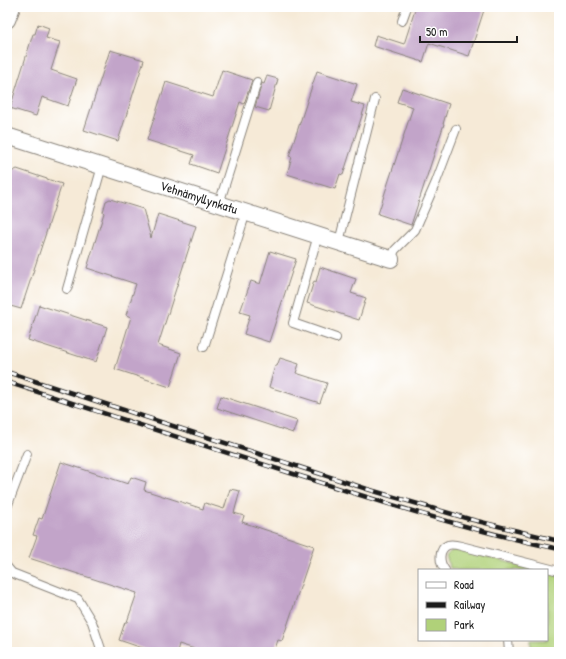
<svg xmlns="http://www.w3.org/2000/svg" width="566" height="659" viewBox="0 0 566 659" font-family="'Patrick Hand',sans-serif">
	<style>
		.green { fill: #b0d179; stroke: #66764a }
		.building { fill: #c2a4c9 }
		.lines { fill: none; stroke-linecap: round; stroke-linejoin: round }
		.lane-casing { stroke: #89837a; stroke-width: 10 }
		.street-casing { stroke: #89837a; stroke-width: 18 }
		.lane { stroke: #fff; stroke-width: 8 }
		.street { stroke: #fff; stroke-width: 16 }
		.rail-casing { stroke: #1c1c1c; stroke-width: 4.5 }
		.rail { stroke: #fff; stroke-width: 3; stroke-dasharray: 9; stroke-linecap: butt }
		.labels { text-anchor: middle; stroke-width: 3; stroke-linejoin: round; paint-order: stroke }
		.street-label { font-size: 13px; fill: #1c1c1c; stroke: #fff }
	</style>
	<rect width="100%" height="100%" fill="#fff"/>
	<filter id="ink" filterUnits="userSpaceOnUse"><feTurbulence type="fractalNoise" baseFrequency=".025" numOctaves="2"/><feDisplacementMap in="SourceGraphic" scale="8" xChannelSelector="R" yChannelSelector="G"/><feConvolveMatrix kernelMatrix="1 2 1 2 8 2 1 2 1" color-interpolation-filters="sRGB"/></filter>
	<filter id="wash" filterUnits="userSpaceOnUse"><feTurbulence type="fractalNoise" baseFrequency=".012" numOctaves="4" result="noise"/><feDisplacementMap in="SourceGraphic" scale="16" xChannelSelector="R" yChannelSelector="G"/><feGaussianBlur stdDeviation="0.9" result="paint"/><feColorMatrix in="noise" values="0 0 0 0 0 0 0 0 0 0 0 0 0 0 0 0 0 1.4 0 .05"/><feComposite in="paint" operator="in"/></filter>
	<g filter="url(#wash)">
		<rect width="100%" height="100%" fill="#f6ead7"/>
		<g class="green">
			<polygon points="454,548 538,570 457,570 450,568 446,556"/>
			<polygon points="547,572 559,576 559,652 531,652 531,640 547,640"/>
		</g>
		<g id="blocks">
			<g class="building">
				<polygon points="416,7 485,7 469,56 429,43 423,62 373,46 376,35 404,44"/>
				<polygon points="38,24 49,28 46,38 60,42 51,70 77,79 68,106 42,97 36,116 10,108 33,34 35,34"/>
				<polygon points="110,50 144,60 118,141 84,130"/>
				<polygon points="222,70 252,80 244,104 240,102 217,173 191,164 194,155 147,140 166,82 213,97"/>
				<polygon points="317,71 357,84 351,102 365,106 343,175 340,174 335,189 287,174 292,157 289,156"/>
				<polygon points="267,76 278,79 269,111 255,107 262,83 264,84"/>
				<polygon points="402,88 449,104 443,124 444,124 411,225 378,214 413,107 397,102"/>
				<polygon points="17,169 62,184 21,309 7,305 7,174"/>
				<polygon points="110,199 143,209 151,238 158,214 196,226 158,345 181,353 170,387 115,369 131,317 126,315 136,284 87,268 104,213 103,212 106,201"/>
				<polygon points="270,251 296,259 269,342 244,334 250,315 240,312 251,281 260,284"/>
				<polygon points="320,267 356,279 351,293 366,298 359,320 307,303 314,281 316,282"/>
				<polygon points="39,305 107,327 96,362 28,340"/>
				<polygon points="280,358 299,364 296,373 327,383 320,403 269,387 275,366 277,366"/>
				<polygon points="221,396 297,421 293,433 217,408"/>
				<polygon points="61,462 128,484 131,477 146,482 144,490 203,509 205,503 224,509 230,489 240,491 234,513 244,516 242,522 314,546 282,641 278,640 274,652 204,652 179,644 177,652 154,652 119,640 125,622 127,622 137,593 29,558 37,536 33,535 39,518 42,519"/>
			</g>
		</g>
	</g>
	<g filter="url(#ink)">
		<use href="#blocks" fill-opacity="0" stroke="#89837a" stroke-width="1"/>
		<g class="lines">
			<defs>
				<g id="lane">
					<polyline points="402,21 407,7"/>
					<polyline points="219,204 257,82"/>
					<polyline points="318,235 293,323 336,338"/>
					<polyline points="339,242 375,99"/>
					<polyline points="391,259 395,250 415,230 436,182 456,129"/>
					<polyline points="67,289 102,166"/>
					<polyline points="204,347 246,212"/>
					<polyline points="7,507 27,454"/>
					<polyline points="7,567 12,573 78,599 92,622 102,652"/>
					<path d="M445,570C439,563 438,549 448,545C452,544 457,545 461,546L559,571"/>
					<polyline points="508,640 509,652"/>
				</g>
				<g id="street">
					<polyline points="7,20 12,7"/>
					<polyline points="7,136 391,259"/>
				</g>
			</defs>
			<use href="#lane" class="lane-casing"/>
			<use href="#street" class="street-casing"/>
			<use href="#lane" class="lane"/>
			<use href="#street" class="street"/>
			<defs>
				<g id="rail">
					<polyline points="7,372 367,489 469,519 559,541"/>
					<path d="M7,382C106,414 204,446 303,477C388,504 472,531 559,549"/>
				</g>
			</defs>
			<use href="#rail" class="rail-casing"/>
			<use href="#rail" class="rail"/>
		</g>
	</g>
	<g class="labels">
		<g class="street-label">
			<text transform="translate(199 197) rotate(18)" y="5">Vehnämyllynkatu</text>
		</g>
	</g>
	<rect width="566" height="659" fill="none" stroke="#fff" stroke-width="24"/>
	<rect x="418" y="569" width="130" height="72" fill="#ffffff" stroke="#a4a4a4"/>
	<rect x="426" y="582" width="20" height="6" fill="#ffffff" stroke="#a4a4a4"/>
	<text x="454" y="589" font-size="12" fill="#1c1c1c">Road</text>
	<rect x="426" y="602" width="20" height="6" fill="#1c1c1c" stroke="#a4a4a4"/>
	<text x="454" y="609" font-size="12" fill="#1c1c1c">Railway</text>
	<rect x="426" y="619" width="20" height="12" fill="#b0d179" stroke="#a4a4a4"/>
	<text x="454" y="629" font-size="12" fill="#1c1c1c">Park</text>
	<path d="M420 36v6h97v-6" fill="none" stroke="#1c1c1c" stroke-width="2"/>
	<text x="426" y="36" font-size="12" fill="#1c1c1c" stroke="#ffffff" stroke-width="3" paint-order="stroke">50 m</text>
</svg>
